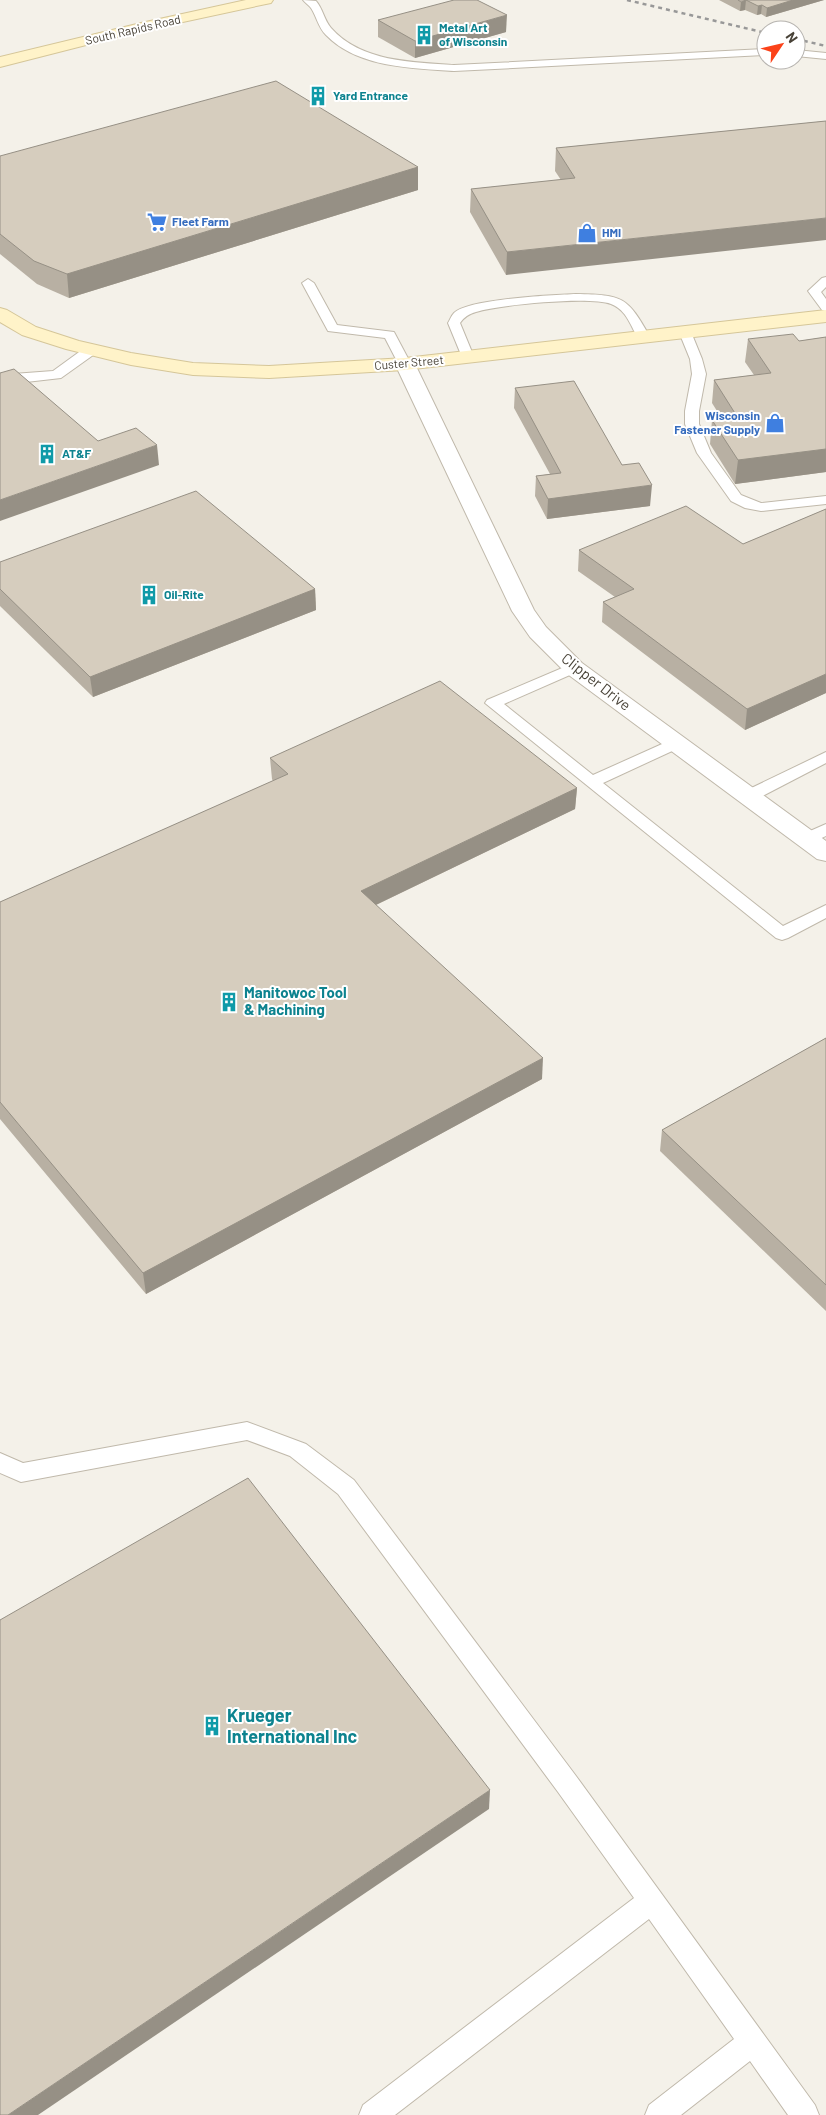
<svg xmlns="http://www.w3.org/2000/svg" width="826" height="2115" viewBox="0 0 826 2115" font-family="Barlow,sans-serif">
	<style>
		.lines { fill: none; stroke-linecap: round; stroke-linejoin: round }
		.lane-casing { stroke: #c0b9ab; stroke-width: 2 }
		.street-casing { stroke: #c0b9ab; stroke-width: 2 }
		.secondary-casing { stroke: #d5c699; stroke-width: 2 }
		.lane { fill: #fff; fill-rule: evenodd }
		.street { fill: #fff; fill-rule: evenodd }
		.secondary { fill: #fff3c9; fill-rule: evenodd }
		.rail { stroke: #989898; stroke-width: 2.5; stroke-dasharray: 4 4; stroke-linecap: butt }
		.wall { fill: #b8b0a3 }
		.shaded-wall { fill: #969085 }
		.building { fill: #d6cdbe; stroke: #969085 }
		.labels { text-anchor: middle; stroke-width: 4; stroke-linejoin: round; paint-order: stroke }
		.far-culture-label { font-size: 12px; font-weight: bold; fill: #0d838f; stroke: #fff; text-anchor: start }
		.far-street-label { font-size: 12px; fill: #484237; stroke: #fff }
		.far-shop-label { font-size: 12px; font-weight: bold; fill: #366cbe; stroke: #fff; text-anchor: start }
		.street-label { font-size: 15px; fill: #484237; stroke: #fff }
		.culture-label { font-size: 15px; font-weight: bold; fill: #0d838f; stroke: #fff; text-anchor: start }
		.near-culture-label { font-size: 18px; font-weight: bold; fill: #0d838f; stroke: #fff; text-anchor: start }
	</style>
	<rect width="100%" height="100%" fill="#f4f1e9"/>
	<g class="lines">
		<defs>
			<g id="lane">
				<path d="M303,0L316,1C323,9 324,20 331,28C361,62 412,62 454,65L766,49V55L454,71C412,68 358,68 326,35C318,27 317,17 311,8C309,5 305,3 303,0Z"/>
				<polygon points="796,50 826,53 826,59 796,56"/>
				<polygon points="826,277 826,287 821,292 826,299 826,311 822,310 808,291 822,278"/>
				<polygon points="308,279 314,283 337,325 394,332 411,364 410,367 400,367 385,338 328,331 302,283"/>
				<path d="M576,294C623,295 627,296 650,337L649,340H639C631,327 627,310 611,304C588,296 500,305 476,312C469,314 464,317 460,323L474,357L468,361L462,357L448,323C450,320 451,316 454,313C468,299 553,295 576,294Z"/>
				<polygon points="685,328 691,332 702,359 706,374 699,411 699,424 711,453 741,495 761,503 826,496 826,504 761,511 745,508 731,501 697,453 685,424 685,411 692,374 690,359 679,332"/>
				<polygon points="91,346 96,347 97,350 96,353 61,378 0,385 0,377 13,374 53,371 86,347"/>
				<polygon points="574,663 579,665 582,668 579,671 504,704 593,775 671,740 683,740 685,743 683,746 603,783 783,926 826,905 826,918 788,938 782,940 776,938 485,703 487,700"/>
				<polygon points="826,752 826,763 755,800 749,801 743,800 741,796 743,792"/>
				<path d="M826,824V836C817,840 811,845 801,843L799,839L801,835Z"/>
				<polygon points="247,1422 306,1444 354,1480 576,1776 815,2105 819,2115 788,2115 750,2061 681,2115 645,2115 649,2105 734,2039 649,1919 395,2115 359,2115 363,2105 634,1898 558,1792 338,1494 290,1456 247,1440 21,1482 0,1473 0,1453 23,1463"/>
			</g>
			<polygon id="street" points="405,358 412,360 415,364 534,610 546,627 582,663 826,841 826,861 817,859 566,673 530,637 512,611 395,364 398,360"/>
			<g id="secondary">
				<polygon points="246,0 273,0 271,3 266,4 141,31 0,67 0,57 141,23"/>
				<polygon points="0,308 7,310 36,327 79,341 131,353 193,363 269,366 405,358 826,310 826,322 405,370 269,378 193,375 131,365 66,349 22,335 0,322"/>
			</g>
		</defs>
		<use href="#lane" class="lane-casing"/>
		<use href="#street" class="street-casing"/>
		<use href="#secondary" class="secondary-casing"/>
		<use href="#lane" class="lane"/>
		<use href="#street" class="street"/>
		<use href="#secondary" class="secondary"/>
		<g class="rail">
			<polyline points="627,0 766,33"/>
			<polyline points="796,39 826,46"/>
		</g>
	</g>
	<g class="wall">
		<polygon points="719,0 824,0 766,17 761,14 757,15 745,10 740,11"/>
		<polygon points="378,20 506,32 415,58 378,37"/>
		<polygon points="826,121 506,275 470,212 471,189 561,180 555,171 556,148"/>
		<polygon points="0,156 418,167 418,190 69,298 37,284 0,254"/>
		<polygon points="826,337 826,472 735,484 710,444 712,420 722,419 712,403 714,380 754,375 745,362 748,339 799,341"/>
		<polygon points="515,388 622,465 650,506 547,519 535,496 536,476 550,474 514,408"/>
		<polygon points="826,509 826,693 745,730 602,622 603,602 615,597 578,571 579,550 743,544"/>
		<polygon points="0,562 315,589 316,610 93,697 0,606"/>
		<polygon points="270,758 577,788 575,809 376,905 542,1079 146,1294 0,1119 0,902 273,781 272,779"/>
		<polygon points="826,1038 826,1311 660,1151 662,1130"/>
	</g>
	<g class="shaded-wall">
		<polygon points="746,0 745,10 740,11 741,2"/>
		<polygon points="793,0 824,0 766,17 767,8"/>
		<polygon points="762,5 761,14 757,15 758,6"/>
		<polygon points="507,15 506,32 415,58 415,41"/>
		<polygon points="418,167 418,190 69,298 67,274"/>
		<polygon points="826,218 826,240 506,275 507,252"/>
		<polygon points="157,445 159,465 0,521 0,500"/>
		<polygon points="826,449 826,472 735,484 738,460"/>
		<polygon points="652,485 650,506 547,519 548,499"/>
		<polygon points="315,589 316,610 93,697 90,677"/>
		<polygon points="826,674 826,693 745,730 747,709"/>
		<polygon points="577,788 575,809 361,912 361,891"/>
		<polygon points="543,1058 542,1079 146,1294 143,1273"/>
		<polygon points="490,1790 489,1809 38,2115 8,2115"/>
	</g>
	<g class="building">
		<polygon points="454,0 477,0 507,15 415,41 378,20"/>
		<polygon points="738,0 793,0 767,8 762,5 758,6 746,0 741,2"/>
		<polygon points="276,81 418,167 67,274 34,261 0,234 0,156"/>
		<polygon points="826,121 826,218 507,252 471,189 575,178 556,148"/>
		<polygon points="793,334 799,341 826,337 826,449 738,460 712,420 738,418 714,380 771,373 748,339"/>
		<polygon points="14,369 98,441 136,428 157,445 0,500 0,373"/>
		<polygon points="574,381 622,465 639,463 652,485 548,499 536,476 561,473 515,388"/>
		<polygon points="196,491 315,589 90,677 0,589 0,562"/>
		<polygon points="686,506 743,544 826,509 826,674 747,709 603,602 634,589 579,550"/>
		<polygon points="440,681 577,788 361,891 543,1058 143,1273 0,1102 0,902 288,774 270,758"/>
		<polygon points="826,1038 826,1285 662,1130"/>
		<polygon points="248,1478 490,1790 8,2115 0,2115 0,1620"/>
	</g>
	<defs>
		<symbol id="building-bare" viewBox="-9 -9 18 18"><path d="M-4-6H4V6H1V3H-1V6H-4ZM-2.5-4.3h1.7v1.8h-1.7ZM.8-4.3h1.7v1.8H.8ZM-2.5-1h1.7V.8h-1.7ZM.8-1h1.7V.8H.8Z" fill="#0f9aa8" stroke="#fff" stroke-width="2.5" paint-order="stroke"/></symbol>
		<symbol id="supermarket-bare" viewBox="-9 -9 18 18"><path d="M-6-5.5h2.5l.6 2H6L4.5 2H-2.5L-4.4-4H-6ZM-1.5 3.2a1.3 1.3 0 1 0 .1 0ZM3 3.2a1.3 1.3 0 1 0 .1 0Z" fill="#3f7fe0" stroke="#fff" stroke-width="2.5" paint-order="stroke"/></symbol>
		<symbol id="shop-bare" viewBox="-9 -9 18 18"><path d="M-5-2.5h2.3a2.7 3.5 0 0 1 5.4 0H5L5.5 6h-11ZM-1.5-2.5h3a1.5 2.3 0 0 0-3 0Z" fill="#3f7fe0" stroke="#fff" stroke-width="2.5" paint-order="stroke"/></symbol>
	</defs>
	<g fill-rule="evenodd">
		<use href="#building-bare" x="410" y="21" width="28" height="28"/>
		<use href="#building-bare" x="304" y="82" width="28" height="28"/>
		<use href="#supermarket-bare" x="143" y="208" width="28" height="28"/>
		<use href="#shop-bare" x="573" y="219" width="28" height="28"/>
		<use href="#shop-bare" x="761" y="409" width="28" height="28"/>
		<use href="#building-bare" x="33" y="440" width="28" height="28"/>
		<use href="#building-bare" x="135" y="581" width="28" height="28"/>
		<use href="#building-bare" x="215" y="988" width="28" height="28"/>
		<use href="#building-bare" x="198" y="1712" width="28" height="28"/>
	</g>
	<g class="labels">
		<g class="far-culture-label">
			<text x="439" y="32">Metal Art<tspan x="439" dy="14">of Wisconsin</tspan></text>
			<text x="333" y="100">Yard Entrance</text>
			<text x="62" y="458">AT&amp;F</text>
			<text x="164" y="599">Oil-Rite</text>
		</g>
		<g class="far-street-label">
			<text transform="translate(133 30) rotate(-13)" y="4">South Rapids Road</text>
			<text transform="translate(409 363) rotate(-5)" y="4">Custer Street</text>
		</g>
		<g class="far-shop-label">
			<text x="172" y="226">Fleet Farm</text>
			<text x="602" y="237">HMI</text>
			<text x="760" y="420" text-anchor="end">Wisconsin<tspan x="760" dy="14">Fastener Supply</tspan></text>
		</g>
		<g class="street-label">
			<text transform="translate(596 682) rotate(38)" y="5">Clipper Drive</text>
		</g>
		<g class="culture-label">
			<text x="244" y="998">Manitowoc Tool<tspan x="244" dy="17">&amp; Machining</tspan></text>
		</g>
		<g class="near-culture-label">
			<text x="227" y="1722">Krueger<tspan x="227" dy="21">International Inc</tspan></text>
		</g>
	</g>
	<g transform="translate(781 45) rotate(55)"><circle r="24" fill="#ffffff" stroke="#b6b3af"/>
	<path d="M0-4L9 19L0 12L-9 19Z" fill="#fb4219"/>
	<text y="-8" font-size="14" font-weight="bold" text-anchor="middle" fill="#484237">N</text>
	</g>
</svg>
